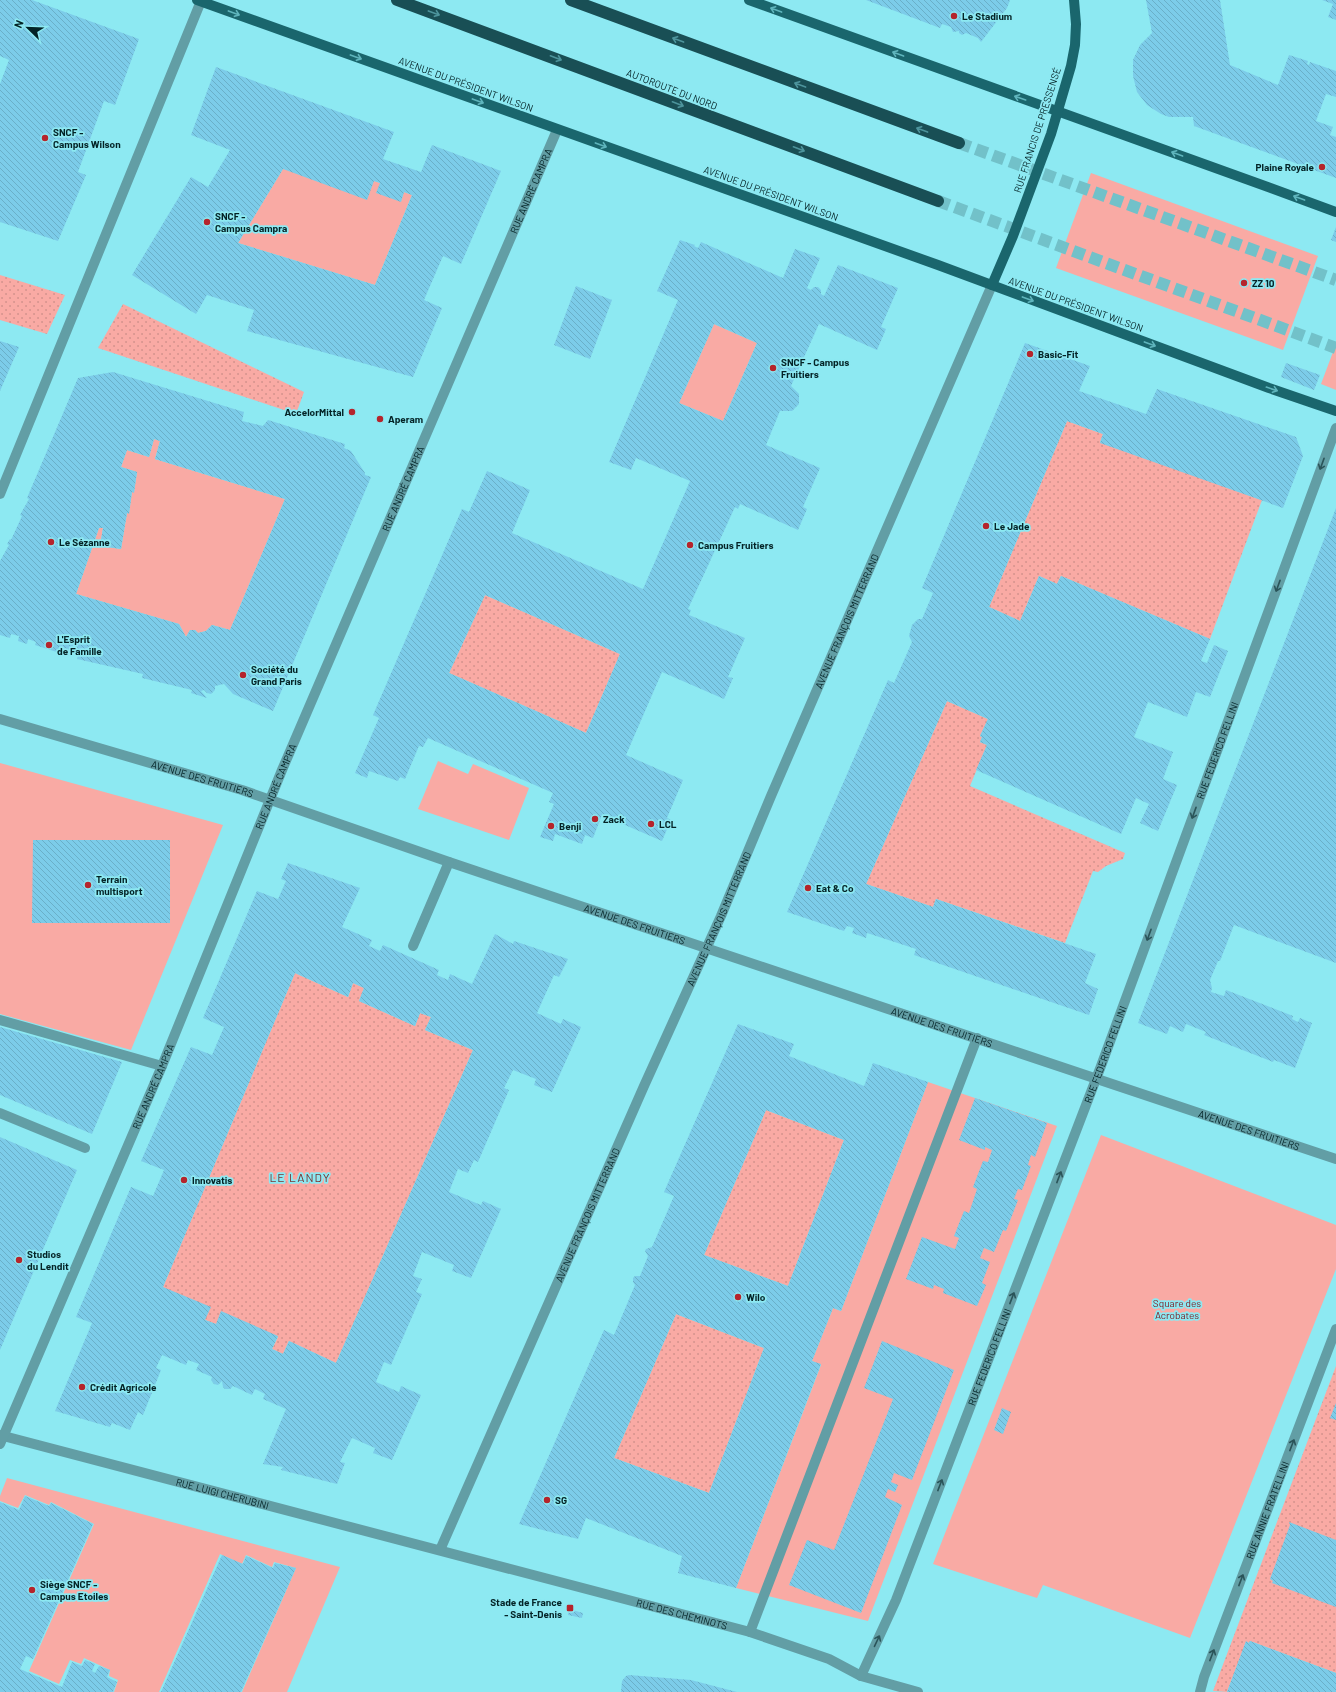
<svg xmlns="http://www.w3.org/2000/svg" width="1336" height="1692" viewBox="0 0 1336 1692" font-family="Barlow,sans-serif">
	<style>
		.green { fill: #f9aaa4 }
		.garden { fill: url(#garden-dots) }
		.building { fill: url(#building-back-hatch); fill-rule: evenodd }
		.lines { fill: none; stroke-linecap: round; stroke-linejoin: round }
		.highway-tunnel { stroke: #72c1c9; stroke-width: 12; stroke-dasharray: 12 6; stroke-linecap: butt }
		.minor { stroke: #629ea5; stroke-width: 10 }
		.major { stroke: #1a666d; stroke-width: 10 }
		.highway { stroke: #194f55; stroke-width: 12 }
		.oneway { stroke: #5fb5bd }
		.oneway2 { stroke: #4d949c }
		.oneway3 { stroke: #2a5459 }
		.poi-dot { fill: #b5242c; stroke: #8de9f2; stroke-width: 1.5 }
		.labels { text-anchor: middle; stroke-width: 3.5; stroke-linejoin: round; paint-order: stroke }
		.poi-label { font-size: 10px; font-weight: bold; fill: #042326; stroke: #8de9f2; text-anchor: start }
		.street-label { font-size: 10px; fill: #042326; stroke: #8de9f2 }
		.park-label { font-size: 10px; fill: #7f191e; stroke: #8de9f2 }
		.quarter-label { font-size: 12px; letter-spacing: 1px; fill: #7b3431; stroke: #8de9f2 }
	</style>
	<defs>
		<pattern id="garden-dots" width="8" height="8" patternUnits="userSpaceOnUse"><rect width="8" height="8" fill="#f9aaa4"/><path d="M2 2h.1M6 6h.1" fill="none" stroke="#d4928d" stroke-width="1.8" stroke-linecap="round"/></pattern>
		<pattern id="building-back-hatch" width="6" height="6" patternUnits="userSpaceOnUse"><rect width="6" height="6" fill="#7ccce9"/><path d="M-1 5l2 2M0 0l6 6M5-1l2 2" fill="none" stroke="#6aafc8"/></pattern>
	</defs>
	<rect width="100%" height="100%" fill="#8de9f2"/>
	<g class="green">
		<polygon points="283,169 374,181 380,183 401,201 404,192 412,195 375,285 238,243"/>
		<polygon points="1091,173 1318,256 1283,350 1056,268"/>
		<polygon points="714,324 757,343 723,421 679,403"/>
		<polygon points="1336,344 1336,390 1321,384"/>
		<polygon points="154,439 160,441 155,459 285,499 230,630 212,625 206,631 198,633 195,630 190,630 186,637 179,624 76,594 99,528 103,528 100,546 121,549 127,513 129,513 132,492 134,492 137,472 121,467 127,450 149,457"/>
		<polygon points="438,761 468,774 473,764 529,788 509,840 418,809"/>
		<polygon points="0,763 223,825 131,1050 0,1014"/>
		<polygon points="928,1082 1057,1126 868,1621 736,1588 821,1365 812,1361 833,1308 841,1311"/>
		<polygon points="1101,1135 1336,1225 1336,1269 1190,1638 1043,1585 1037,1598 933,1564"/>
		<polygon points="7,1478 340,1567 287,1692 242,1692 296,1568 274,1562 272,1567 246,1555 242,1564 220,1554 159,1692 114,1692 118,1680 109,1676 110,1670 84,1658 81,1664 70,1660 59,1684 29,1671 94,1524 51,1502 49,1505 25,1495 18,1508 0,1501 0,1496"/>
	</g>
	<g class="garden">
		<polygon points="0,275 65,295 47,334 0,320"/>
		<polygon points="123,304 304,392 296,414 98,348"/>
		<polygon points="1067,421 1103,434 1100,442 1262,500 1210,639 1061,576 1057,584 1039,576 1020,621 989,607"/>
		<polygon points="485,595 620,654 586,733 449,673"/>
		<polygon points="947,701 988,719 980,736 982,737 980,742 987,745 970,786 1125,853 1123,859 1106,866 1098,872 1093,871 1065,943 936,899 933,907 866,884"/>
		<polygon points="295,973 348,997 353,983 364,988 359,1001 415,1026 420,1013 431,1017 425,1030 473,1050 336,1363 289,1341 283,1354 272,1349 278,1337 216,1324 205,1320 163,1287"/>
		<polygon points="766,1110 844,1140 788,1286 704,1255"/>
		<polygon points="676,1314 764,1348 709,1493 614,1458"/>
		<polygon points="1336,1366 1336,1673 1250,1641 1249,1643 1246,1642 1227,1692 1213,1691"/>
	</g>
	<g class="building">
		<polygon points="0,0 32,0 139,39 115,105 104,101 78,172 86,175 58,241 0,222 0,84 9,60 0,56"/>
		<polygon points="866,0 1010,0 1007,8 981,42 978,38 966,33 962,35 959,33 959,31 953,32 951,27 942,24 940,28"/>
		<polygon points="1146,0 1220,0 1230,65 1278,85 1289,55 1308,61 1307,64 1309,65 1310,62 1336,71 1336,97 1326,94 1316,121 1333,127 1330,135 1336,137 1336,178 1194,126 1193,117 1169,117 1161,114 1147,105 1137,92 1133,76 1133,60 1140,45 1152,33"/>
		<polygon points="1322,0 1336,0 1336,20 1328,17 1333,4"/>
		<path d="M216,67L394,132L383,159L421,172L432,145L501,171L461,264L443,256L424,300L442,308L413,377L247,331L254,310L207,295L196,314L132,275L191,177L208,187L230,150L191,135ZM283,169L367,200L374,181L380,183L376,193L401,202L404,192L412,195L375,285L238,243Z"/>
		<polygon points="1336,227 1336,242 1331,240"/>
		<path d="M680,240L695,245L694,246L698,248L701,242L783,278L795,249L820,258L807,288L811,290L814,287H818L821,290V294L824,296L838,265L898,288L881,327L886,329L877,350L819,324L791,386L799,394V404L792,411H780L766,445L820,468L803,507L807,509L798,530L740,504L738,509L735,507L688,609L691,610L689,615L745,638L728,677L733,678L724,699L662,672L626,755L683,780L667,818L671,820L662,841L602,815L593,838L585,835L582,844L555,834L553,841L540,837L554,804L549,802L553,793L428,738L423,747L419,746L405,779L400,777L398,781L369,771L367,778L355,773L379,718L373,715L462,509L469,512L487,471L530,490L512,533L643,589L690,481L636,458L631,470L609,462L678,300L657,291ZM714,324L757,343L723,421L679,403ZM485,595L620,654L586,733L449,673Z"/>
		<polygon points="576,286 612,300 590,359 554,345"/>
		<polygon points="0,341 19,347 0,391"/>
		<polygon points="1025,343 1090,366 1079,391 1146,414 1157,389 1296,437 1303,456 1283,508 1100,443 1103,434 1067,421 989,607 1020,621 1039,576 1057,584 1061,576 1210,639 1201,661 1207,663 1214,645 1228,651 1210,697 1196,692 1187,717 1148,702 1134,737 1173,752 1163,779 1177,785 1158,831 1140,823 1149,804 1136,798 1121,834 976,770 987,745 980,742 982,737 980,736 988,719 947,701 866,884 933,907 936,899 1096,954 1085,983 1098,989 1089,1015 914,955 916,949 867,933 866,938 852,933 854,928 847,926 844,931 787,912 888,680 894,683 912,642 909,636 912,625 918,619 922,619 933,593 922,588"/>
		<polygon points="1286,363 1320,375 1314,390 1281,377"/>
		<path d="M113,372L244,412L242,421L263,426L268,420L345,444L344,448L351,451L365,473V475L371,477L273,711L233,694L224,684L215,686V690L211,694L207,693L204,690L201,691L207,698L191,693L192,690L142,678L143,674L77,659L78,654L70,652L69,656L35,645L36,642L28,639L27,644L18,641L19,636L11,634L10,638L0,635V561L9,545L7,544L10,539L11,540L22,516L20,515L29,499L27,498L78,378ZM154,439L160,441L155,459L285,499L230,630L212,625L206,631L198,633L195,630H190L186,637L179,624L76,594L99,528H103L100,546L121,549L127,513L129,514L132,492L134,493L137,472L121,467L127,450L149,457Z"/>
		<polygon points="1336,508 1336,963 1234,925 1220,961 1218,961 1210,980 1212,988 1211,992 1224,996 1226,990 1293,1016 1292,1019 1298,1022 1300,1018 1312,1023 1295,1068 1274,1060 1273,1062 1204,1035 1206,1032 1186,1024 1183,1032 1170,1026 1167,1034 1138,1023"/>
		<polygon points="33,840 170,840 170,923 32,923"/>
		<path d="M288,863L360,888L342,927L372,940L369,946L380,951L383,945L439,970L437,975L448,980L450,974L472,984L495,934L513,944L514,941L568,959L559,977L554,975L537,1013L561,1024L563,1019L581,1027L552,1092L534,1085L536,1079L513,1070L504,1088L509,1090L478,1162L474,1160L468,1173L458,1169L449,1192L481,1205L483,1201L501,1209L471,1278L452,1271L454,1265L422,1252L413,1276L422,1279L416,1292L422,1294L391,1365L384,1362L376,1382L399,1392L401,1386L421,1395L392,1460L373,1453L375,1448L352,1438L340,1462L345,1463L337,1484L281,1470L283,1467L263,1464L286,1409L263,1399L265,1394L255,1389L252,1395L233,1386L230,1389H225L223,1387L222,1381L218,1385L214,1384L211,1380L212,1377L196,1370L199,1364L188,1360L186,1365L162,1355L156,1368L161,1370L143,1415L138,1412L130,1430L112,1423L110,1427L55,1411L92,1323L76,1317L131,1187L153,1196L164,1170L141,1161L191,1047L212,1055L224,1027L203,1018L257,891L278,899L286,881L281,879ZM295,973L348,997L353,983L364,988L359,1001L415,1026L420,1013L431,1017L425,1030L473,1050L336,1363L289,1341L283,1354L272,1349L278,1336L221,1311L216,1324L205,1320L211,1307L163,1287Z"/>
		<path d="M738,1024L794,1044L789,1056L864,1086L873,1063L928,1082L841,1311L833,1308L812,1361L821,1364L736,1588L678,1573L682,1556L586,1518L578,1539L519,1524L604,1330L614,1335L635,1285L633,1282V1278L635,1276H640L648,1256L645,1251L646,1249L652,1247L674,1196L664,1192ZM766,1110L844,1140L788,1286L704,1255ZM676,1314L764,1348L709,1493L614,1458Z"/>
		<polygon points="0,1027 122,1062 92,1134 0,1095"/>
		<polygon points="975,1098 1047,1123 1035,1157 1031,1155 1028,1165 1031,1166 1022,1190 1018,1189 1014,1199 1018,1200 1006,1231 1003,1230 994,1252 984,1248 980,1258 990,1262 982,1283 986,1285 977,1306 943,1293 944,1289 934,1285 933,1289 906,1279 922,1237 955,1249 959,1238 954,1236 964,1211 969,1213 977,1189 973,1187 983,1161 988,1162 992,1150 985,1147 985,1150 959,1140"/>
		<polygon points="0,1137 77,1170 0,1350"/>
		<polygon points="882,1341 954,1370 912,1480 894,1473 891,1482 898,1485 895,1492 888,1489 885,1497 902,1505 861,1613 789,1585 807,1540 834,1550 893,1399 864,1388"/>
		<polygon points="1336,1403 1336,1420 1330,1418"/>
		<polygon points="1002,1408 1011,1412 1003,1434 994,1430"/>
		<polygon points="25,1496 49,1506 51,1503 93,1524 33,1659 26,1656 20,1669 62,1687 72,1662 82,1666 85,1660 95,1664 92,1671 95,1673 99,1666 110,1670 107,1677 117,1682 113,1692 0,1692 0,1502 19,1510"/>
		<polygon points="1289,1522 1336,1540 1336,1607 1272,1583 1273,1581 1270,1579 1290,1525"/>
		<polygon points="222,1555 243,1564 246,1556 273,1568 275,1563 296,1568 241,1692 161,1692"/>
		<polygon points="569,1609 583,1613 582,1618 568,1615"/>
		<polygon points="1246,1641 1249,1643 1250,1641 1336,1673 1336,1692 1227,1692"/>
		<polygon points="629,1675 691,1680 737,1692 621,1692 622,1681 626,1676"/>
	</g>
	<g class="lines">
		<g class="highway-tunnel">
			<polyline points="959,143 1336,280"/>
			<polyline points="938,201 1336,348"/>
		</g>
		<g class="minor">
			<polyline points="0,494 201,1"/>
			<path id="s1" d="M0,719L242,790L449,862L1336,1159"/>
			<polyline points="413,946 449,862"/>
			<polyline points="0,1020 162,1066"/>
			<polyline points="0,1113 85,1148"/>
			<path id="s2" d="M0,1435L750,1632L829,1659L861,1676L918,1692"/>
			<path id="s3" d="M0,1444L162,1066L282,770L557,130"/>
			<path id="s4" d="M440,1550L644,1086L721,916L771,796L992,285"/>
			<polyline points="750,1632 977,1038"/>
			<path id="s5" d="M861,1676L896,1600L1101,1066L1336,428"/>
			<path id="s6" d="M1200,1692L1204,1677L1336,1329"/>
		</g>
		<g class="major">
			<polyline points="197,0 938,265 1269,388 1336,411"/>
			<path d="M749,0C945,71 1141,140 1336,212"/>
			<polyline points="992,285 1013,236 1051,134 1071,66 1075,45 1076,24 1074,0"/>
		</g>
		<g class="highway">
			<polyline points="397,0 938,201"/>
			<polyline points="571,0 959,143"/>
		</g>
	</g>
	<defs><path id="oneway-shaft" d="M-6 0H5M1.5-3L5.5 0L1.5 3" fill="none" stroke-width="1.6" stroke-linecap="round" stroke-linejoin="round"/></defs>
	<g class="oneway">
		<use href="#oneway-shaft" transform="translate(776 10) rotate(-160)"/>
		<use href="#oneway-shaft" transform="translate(234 13) rotate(20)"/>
		<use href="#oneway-shaft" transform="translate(898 54) rotate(-160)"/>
		<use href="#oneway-shaft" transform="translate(356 57) rotate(20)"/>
		<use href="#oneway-shaft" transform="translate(1020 98) rotate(-161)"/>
		<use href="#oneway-shaft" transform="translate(478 101) rotate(20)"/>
		<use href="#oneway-shaft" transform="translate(601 145) rotate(20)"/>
		<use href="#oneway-shaft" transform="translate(1177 154) rotate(-160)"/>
		<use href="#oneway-shaft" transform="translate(1299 198) rotate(-160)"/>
		<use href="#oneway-shaft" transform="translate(1028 299) rotate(20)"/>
		<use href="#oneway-shaft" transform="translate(1150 344) rotate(20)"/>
		<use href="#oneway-shaft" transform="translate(1272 389) rotate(19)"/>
	</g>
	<g class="oneway2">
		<use href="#oneway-shaft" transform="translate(434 13) rotate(20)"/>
		<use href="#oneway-shaft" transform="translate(678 40) rotate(-160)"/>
		<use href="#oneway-shaft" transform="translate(556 58) rotate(21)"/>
		<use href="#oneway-shaft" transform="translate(800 85) rotate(-160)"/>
		<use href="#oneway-shaft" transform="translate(678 104) rotate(21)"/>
		<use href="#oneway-shaft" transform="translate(922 130) rotate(-160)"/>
		<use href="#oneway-shaft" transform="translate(799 149) rotate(21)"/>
	</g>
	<g class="oneway3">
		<use href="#oneway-shaft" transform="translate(1322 464) rotate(110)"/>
		<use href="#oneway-shaft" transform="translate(1278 586) rotate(110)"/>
		<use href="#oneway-shaft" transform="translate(1194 813) rotate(110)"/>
		<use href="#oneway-shaft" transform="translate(1149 935) rotate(110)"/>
		<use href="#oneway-shaft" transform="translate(1059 1177) rotate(-69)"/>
		<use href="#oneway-shaft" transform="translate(1012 1298) rotate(-69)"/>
		<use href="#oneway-shaft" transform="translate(1292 1445) rotate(-69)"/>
		<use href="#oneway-shaft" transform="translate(940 1485) rotate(-69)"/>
		<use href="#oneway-shaft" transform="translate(1241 1580) rotate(-69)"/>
		<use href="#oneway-shaft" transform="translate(877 1641) rotate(-65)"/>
		<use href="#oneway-shaft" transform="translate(1212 1655) rotate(-69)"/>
	</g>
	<g class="poi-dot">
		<circle cx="954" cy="16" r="4"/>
		<circle cx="45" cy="138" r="4"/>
		<circle cx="1322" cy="167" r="4"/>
		<circle cx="207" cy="222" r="4"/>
		<circle cx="1244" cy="283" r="4"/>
		<circle cx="1030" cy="354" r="4"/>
		<circle cx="773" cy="368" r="4"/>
		<circle cx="352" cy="412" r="4"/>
		<circle cx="380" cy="419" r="4"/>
		<circle cx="986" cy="526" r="4"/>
		<circle cx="51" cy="542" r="4"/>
		<circle cx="690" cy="545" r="4"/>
		<circle cx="49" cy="645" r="4"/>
		<circle cx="243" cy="675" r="4"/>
		<circle cx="595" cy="819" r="4"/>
		<circle cx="651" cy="824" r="4"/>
		<circle cx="551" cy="826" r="4"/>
		<circle cx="88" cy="885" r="4"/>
		<circle cx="808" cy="888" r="4"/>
		<circle cx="184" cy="1180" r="4"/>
		<circle cx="19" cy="1260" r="4"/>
		<circle cx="738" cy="1297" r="4"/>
		<circle cx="82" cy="1387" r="4"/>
		<circle cx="547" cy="1500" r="4"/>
		<circle cx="32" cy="1590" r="4"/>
		<rect x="566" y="1604" width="8" height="8" rx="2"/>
	</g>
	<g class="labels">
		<g class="poi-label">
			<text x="962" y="20">Le Stadium</text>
			<text x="53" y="136">SNCF -<tspan x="53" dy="12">Campus Wilson</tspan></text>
			<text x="1314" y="171" text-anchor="end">Plaine Royale</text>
			<text x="215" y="220">SNCF -<tspan x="215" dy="12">Campus Campra</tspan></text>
			<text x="1252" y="287">ZZ 10</text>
			<text x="1038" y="358">Basic-Fit</text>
			<text x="781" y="366">SNCF - Campus<tspan x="781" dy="12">Fruitiers</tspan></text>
			<text x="344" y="416" text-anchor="end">AccelorMittal</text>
			<text x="388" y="423">Aperam</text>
			<text x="994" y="530">Le Jade</text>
			<text x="59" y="546">Le Sézanne</text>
			<text x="698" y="549">Campus Fruitiers</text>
			<text x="57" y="643">L'Esprit<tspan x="57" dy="12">de Famille</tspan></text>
			<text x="251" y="673">Société du<tspan x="251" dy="12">Grand Paris</tspan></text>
			<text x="603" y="823">Zack</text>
			<text x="659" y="828">LCL</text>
			<text x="559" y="830">Benji</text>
			<text x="96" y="883">Terrain<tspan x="96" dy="12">multisport</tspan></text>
			<text x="816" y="892">Eat &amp; Co</text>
			<text x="192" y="1184">Innovatis</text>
			<text x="27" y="1258">Studios<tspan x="27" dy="12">du Lendit</tspan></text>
			<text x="746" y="1301">Wilo</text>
			<text x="90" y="1391">Crédit Agricole</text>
			<text x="555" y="1504">SG</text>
			<text x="40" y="1588">Siège SNCF -<tspan x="40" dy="12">Campus Etoiles</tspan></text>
			<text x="562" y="1606" text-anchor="end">Stade de France<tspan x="562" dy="12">- Saint-Denis</tspan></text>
		</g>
		<g class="street-label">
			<text transform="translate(466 84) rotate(20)" y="4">AVENUE DU PRÉSIDENT WILSON</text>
			<text transform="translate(672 89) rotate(21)" y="4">AUTOROUTE DU NORD</text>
			<text transform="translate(1037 130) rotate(-72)" y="4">RUE FRANCIS DE PRESSENSÉ</text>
			<text dy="4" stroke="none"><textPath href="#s3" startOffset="1361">RUE ANDRÉ CAMPRA</textPath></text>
			<text transform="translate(771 193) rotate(20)" y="4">AVENUE DU PRÉSIDENT WILSON</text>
			<text transform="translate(1076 304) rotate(20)" y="4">AVENUE DU PRÉSIDENT WILSON</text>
			<text dy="4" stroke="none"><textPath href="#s3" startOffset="1037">RUE ANDRÉ CAMPRA</textPath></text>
			<text dy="4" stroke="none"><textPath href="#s4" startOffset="1014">AVENUE FRANÇOIS MITTERRAND</textPath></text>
			<text dy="4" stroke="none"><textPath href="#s5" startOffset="992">RUE FEDERICO FELLINI</textPath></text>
			<text dy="4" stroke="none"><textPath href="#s1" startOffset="211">AVENUE DES FRUITIERS</textPath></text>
			<text dy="4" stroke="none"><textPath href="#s3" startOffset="713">RUE ANDRÉ CAMPRA</textPath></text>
			<text dy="4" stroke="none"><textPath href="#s4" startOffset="690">AVENUE FRANÇOIS MITTERRAND</textPath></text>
			<text dy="4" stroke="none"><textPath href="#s1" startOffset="667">AVENUE DES FRUITIERS</textPath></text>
			<text dy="4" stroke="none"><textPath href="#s1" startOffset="991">AVENUE DES FRUITIERS</textPath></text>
			<text dy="4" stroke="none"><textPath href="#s5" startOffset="668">RUE FEDERICO FELLINI</textPath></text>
			<text dy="4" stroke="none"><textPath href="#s3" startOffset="389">RUE ANDRÉ CAMPRA</textPath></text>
			<text dy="4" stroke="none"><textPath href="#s1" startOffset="1315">AVENUE DES FRUITIERS</textPath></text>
			<text dy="4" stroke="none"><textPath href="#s4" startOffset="366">AVENUE FRANÇOIS MITTERRAND</textPath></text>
			<text dy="4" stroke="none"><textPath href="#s5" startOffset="344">RUE FEDERICO FELLINI</textPath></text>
			<text dy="4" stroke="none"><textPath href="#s2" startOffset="230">RUE LUIGI CHERUBINI</textPath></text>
			<text dy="4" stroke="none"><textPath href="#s6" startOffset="194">RUE ANNIE FRATELLINI</textPath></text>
			<text dy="4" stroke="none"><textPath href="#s2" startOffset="705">RUE DES CHEMINOTS</textPath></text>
		</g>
		<g class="park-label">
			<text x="1177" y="1307">Square des<tspan x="1177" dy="12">Acrobates</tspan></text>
		</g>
		<g class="quarter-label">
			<text x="300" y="1182">LE LANDY</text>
		</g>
	</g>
	<g transform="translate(28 28) rotate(293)" stroke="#8de9f2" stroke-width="3" paint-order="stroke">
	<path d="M0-3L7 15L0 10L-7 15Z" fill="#042326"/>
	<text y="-6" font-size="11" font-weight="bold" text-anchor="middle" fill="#042326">N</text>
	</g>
</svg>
